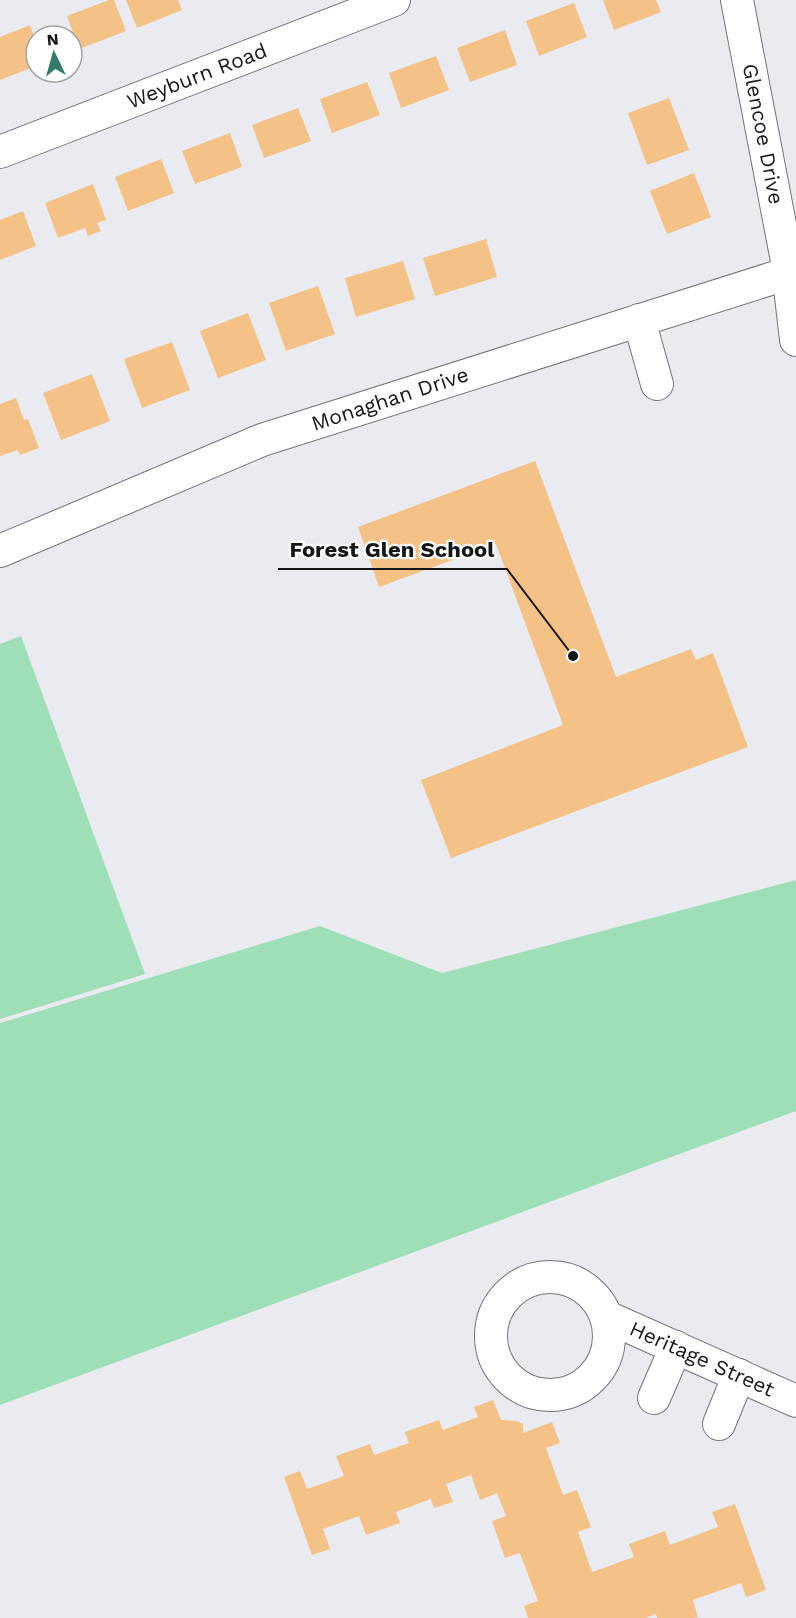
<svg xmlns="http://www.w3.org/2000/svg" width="796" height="1618" viewBox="0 0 796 1618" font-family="'Work Sans',sans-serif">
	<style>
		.green { fill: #9fdfb8 }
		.building { fill: #f4c286 }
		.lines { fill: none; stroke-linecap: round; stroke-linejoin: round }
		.minor-casing { stroke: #737478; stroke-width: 34 }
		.minor { stroke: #fff; stroke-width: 32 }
		.labels { text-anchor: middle; stroke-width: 4.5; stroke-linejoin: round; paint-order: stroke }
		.street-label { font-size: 21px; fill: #151617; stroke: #fff }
		.leader { fill: none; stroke: #151617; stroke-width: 2 }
		.callout-dot { fill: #151617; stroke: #fff; stroke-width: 2 }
		.callout-label { font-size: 22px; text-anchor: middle; font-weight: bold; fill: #151617; stroke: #fff; stroke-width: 4.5; stroke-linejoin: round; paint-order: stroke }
	</style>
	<rect width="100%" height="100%" fill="#eaebf0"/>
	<g class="green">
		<polygon points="21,636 145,974 0,1019 0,644"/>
		<polygon points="796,880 796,1111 0,1405 0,1023 320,926 442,973"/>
	</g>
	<g class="building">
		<polygon points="109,0 114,0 126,31 79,49 67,16"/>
		<polygon points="126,0 178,0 182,10 137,28"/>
		<polygon points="603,0 656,0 661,12 614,30"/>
		<polygon points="574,3 587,37 539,56 526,21"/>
		<polygon points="30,25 36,42 36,66 0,80 0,37"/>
		<polygon points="505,30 517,65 470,82 457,48"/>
		<polygon points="436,56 449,90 401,108 389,73"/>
		<polygon points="367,82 380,115 332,133 320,99"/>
		<polygon points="669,98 689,150 647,165 628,113"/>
		<polygon points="298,108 311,141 264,158 252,125"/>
		<polygon points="230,133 242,167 195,184 182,151"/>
		<polygon points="161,159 174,193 128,211 115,177"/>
		<polygon points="694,173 711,217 667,234 650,191"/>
		<polygon points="93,184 106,220 97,223 101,231 88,236 85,228 58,238 45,203"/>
		<polygon points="23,211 36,246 0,260 0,220"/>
		<polygon points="486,239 497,277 435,296 423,258"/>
		<polygon points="403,261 415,299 356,317 345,278"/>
		<polygon points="318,286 335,334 286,351 269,303"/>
		<polygon points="248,313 266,360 218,378 200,331"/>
		<polygon points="172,342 190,390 142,408 124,359"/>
		<polygon points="92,374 110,421 61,440 43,393"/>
		<polygon points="16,398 24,420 28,419 39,448 20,455 18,450 0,456 0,404"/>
		<polygon points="535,461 616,677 691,649 696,660 713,653 748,747 451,858 421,780 563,725 496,544 379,587 358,527"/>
		<polygon points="493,1400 501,1420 517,1421 523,1424 523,1433 552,1422 560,1443 546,1448 563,1495 577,1490 591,1527 578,1532 592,1572 634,1557 629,1544 665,1531 670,1545 718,1527 712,1512 735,1504 766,1590 746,1597 741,1583 693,1600 698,1617 695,1618 657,1618 656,1614 645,1618 528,1618 524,1606 538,1601 520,1553 505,1558 492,1521 506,1516 497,1493 480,1500 471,1475 446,1484 453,1502 434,1508 431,1499 396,1512 400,1523 366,1535 359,1516 323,1529 330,1549 312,1555 284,1477 300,1471 307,1489 344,1476 336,1456 370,1444 374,1455 409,1443 405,1432 439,1420 443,1430 478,1417 474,1407"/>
	</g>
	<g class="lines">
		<defs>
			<g id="minor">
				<polyline points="737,0 787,261 796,340"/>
				<polyline points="0,152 394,0"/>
				<polyline points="639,320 657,384"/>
				<polyline points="0,551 262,440 789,273"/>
				<circle cx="550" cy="1336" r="59"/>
				<polyline points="607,1317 796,1401"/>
				<polyline points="654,1398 676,1347"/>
				<polyline points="719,1424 739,1375"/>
			</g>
		</defs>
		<use href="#minor" class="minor-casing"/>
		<use href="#minor" class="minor"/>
	</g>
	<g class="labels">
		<g class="street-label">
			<text transform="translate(197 76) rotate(-21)" y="7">Weyburn Road</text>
			<text transform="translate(763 134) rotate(79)" y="7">Glencoe Drive</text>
			<text transform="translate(390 399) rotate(-18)" y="7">Monaghan Drive</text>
			<text transform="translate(702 1359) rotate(24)" y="7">Heritage Street</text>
		</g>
	</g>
	<path class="leader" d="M573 656L507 569H278"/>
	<circle class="callout-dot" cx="573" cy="656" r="6"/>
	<g class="callout-label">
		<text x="392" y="557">Forest Glen School</text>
	</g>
	<g transform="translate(54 54) rotate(355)"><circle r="28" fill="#ffffff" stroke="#a1a2a2" stroke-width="1.5"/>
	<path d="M0-4.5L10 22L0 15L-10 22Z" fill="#357a6f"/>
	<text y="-9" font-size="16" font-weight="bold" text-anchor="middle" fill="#151617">N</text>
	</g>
</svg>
